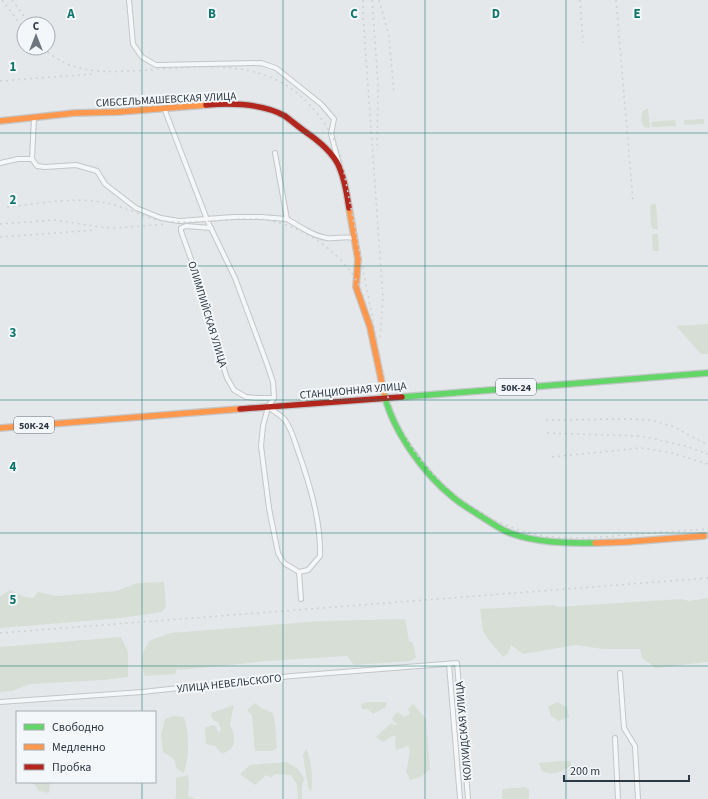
<svg xmlns="http://www.w3.org/2000/svg" width="708" height="799" viewBox="0 0 708 799" font-family="'Source Sans 3',sans-serif">
	<style>
		.green { fill: #d7ded6 }
		.lines { fill: none; stroke-linecap: round; stroke-linejoin: round }
		.street-casing { stroke: #c3c6c8; stroke-width: 6 }
		.fast-casing { stroke: #c3c6c8; stroke-width: 8 }
		.slow-casing { stroke: #c3c6c8; stroke-width: 8 }
		.jam-casing { stroke: #c3c6c8; stroke-width: 8 }
		.street { stroke: #f5f6f7; stroke-width: 4 }
		.fast { stroke: #63d668; stroke-width: 5.5 }
		.slow { stroke: #ff974d; stroke-width: 5.5 }
		.jam { stroke: #b3261e; stroke-width: 5.5 }
		.rail { stroke: #cfd0d2; stroke-width: 1.5; stroke-dasharray: 2 4; stroke-linecap: butt }
		.grid { fill: none; stroke: #0f766e; stroke-width: 1; stroke-opacity: 0.55 }
		.labels { text-anchor: middle; stroke-width: 4; stroke-linejoin: round; paint-order: stroke }
		.shield { fill: #f4f7f9; stroke: #68717a; stroke-width: 1 }
		.shield-label { font-size: 10px; font-weight: bold; fill: #2c3844 }
		.street-label { font-size: 11px; fill: #2c3844; stroke: #f4f7f9 }
		.grid-label { font-size: 13px; text-anchor: middle; font-weight: bold; fill: #0f766e; stroke: #f4f7f9; stroke-width: 4; stroke-linejoin: round; paint-order: stroke }
	</style>
	<rect width="100%" height="100%" fill="#e5e8ea"/>
	<g class="green">
		<polygon points="646,109 648,109 650,128 644,127 641,121 642,112"/>
		<polygon points="704,119 704,124 684,125 684,120"/>
		<polygon points="675,120 676,126 652,127 651,122"/>
		<polygon points="652,204 656,204 658,229 653,229 651,226 650,206"/>
		<polygon points="653,234 658,234 659,251 653,251 652,237"/>
		<polygon points="708,324 708,354 701,354 676,326"/>
		<polygon points="164,582 166,607 162,612 121,618 0,628 0,596 11,590 24,597 33,598 38,592 57,596 117,591 137,583"/>
		<polygon points="708,598 708,662 656,668 642,658 640,649 603,649 576,645 523,654 511,645 508,653 503,657 488,639 483,631 480,609 555,605 556,607 681,599 689,601"/>
		<path d="M405,619L409,641L413,643L416,657L411,661L354,665L347,656L267,661L180,670L179,669H177L175,674L145,676C139,659 141,656 149,641L170,633L322,621Z"/>
		<polygon points="121,637 128,652 128,677 103,680 30,684 12,691 0,692 0,647"/>
		<polygon points="367,702 387,702 386,707 373,714 368,709 362,709 361,704"/>
		<polygon points="557,702 567,707 569,717 559,721 551,716 548,707"/>
		<polygon points="255,703 261,708 273,713 275,724 277,748 272,751 255,751 252,715 247,710"/>
		<path d="M413,704L426,719L430,769L421,777L410,780L406,771C409,764 408,757 410,750L408,746L396,750L395,742L396,736L390,737L383,742L376,737L390,724L397,725L392,719L397,712L405,717L410,714L408,709Z"/>
		<polygon points="234,705 230,725 234,735 234,744 230,750 222,754 215,746 206,744 205,728 212,725 215,726 219,733 221,729 218,722 213,720 211,713"/>
		<path d="M173,716L184,717C189,734 190,756 184,773L177,769L174,759L163,752L161,735L165,719Z"/>
		<path d="M306,749C312,759 313,781 311,793L308,787L303,755Z"/>
		<path d="M560,761H571V767C559,771 554,777 542,771L539,763Z"/>
		<polygon points="286,762 297,768 304,778 302,787 302,799 298,799 297,785 291,775 275,774 271,778 266,775 255,785 240,774 250,765"/>
		<polygon points="188,775 189,784 188,796 196,799 175,799 176,797 176,778"/>
		<polygon points="24,782 50,782 49,793 39,791 34,784"/>
		<polygon points="525,787 529,790 529,799 502,799 502,791 503,789"/>
	</g>
	<g class="lines">
		<defs>
			<g id="street">
				<polyline points="129,0 133,44 142,57 156,65 261,63 276,68 321,104 334,119 331,134 339,164"/>
				<polyline points="164,108 208,222 235,278 267,364 273,382 274,398 268,407 263,426 261,446 269,508 278,553 284,563 299,572"/>
				<path d="M275,153L287,219C299,226 313,236 327,238C336,239 345,236 354,238"/>
				<polyline points="32,159 34,118"/>
				<polyline points="0,163 18,159 32,159 37,166 45,167 76,165 97,171 105,184 136,208 161,218 179,221 233,217 261,217 287,219"/>
				<polyline points="211,228 186,226 181,228 181,231 206,301 210,314 210,325 227,378 234,390 246,397 256,398 274,398"/>
				<path d="M268,407C273,411 281,415 285,420C291,428 294,439 297,448C309,482 321,520 320,556L308,570L299,572L301,599"/>
				<polyline points="449,664 460,799"/>
				<polyline points="620,673 624,728 635,746 638,799"/>
				<polyline points="0,702 142,692 292,676 457,663 468,799"/>
				<polyline points="615,738 618,799"/>
			</g>
			<g id="fast">
				<path d="M384,393C392,430 424,474 454,498C461,504 470,509 479,515C489,521 499,529 510,533C537,543 567,543 595,543"/>
				<polyline points="402,397 708,373"/>
			</g>
			<g id="slow">
				<polyline points="0,121 75,113 118,112 206,105"/>
				<polyline points="349,208 358,259 356,287 370,327 384,393"/>
				<polyline points="0,428 240,409"/>
				<polyline points="595,543 625,542 704,536"/>
			</g>
			<g id="jam">
				<path d="M206,105C231,103 262,103 285,116C293,122 301,129 310,135C321,143 335,155 340,169C345,181 347,195 349,208"/>
				<polyline points="240,409 402,397"/>
			</g>
		</defs>
		<use href="#street" class="street-casing"/>
		<use href="#fast" class="fast-casing"/>
		<use href="#slow" class="slow-casing"/>
		<use href="#jam" class="jam-casing"/>
		<use href="#street" class="street"/>
		<use href="#fast" class="fast"/>
		<use href="#slow" class="slow"/>
		<use href="#jam" class="jam"/>
		<g class="rail">
			<polyline points="2,0 24,29"/>
			<polyline points="12,0 30,24"/>
			<polyline points="363,0 363,15 383,299 380,337"/>
			<polyline points="372,0 378,84 377,150"/>
			<polyline points="379,0 389,36 394,94"/>
			<polyline points="580,0 583,43"/>
			<polyline points="616,0 633,201"/>
			<path d="M43,48C68,71 96,73 128,71C189,69 258,53 306,101C322,117 334,136 341,157L388,397C394,412 400,427 408,441C431,481 481,520 526,532C558,541 593,538 626,535C653,533 681,531 708,529"/>
			<polyline points="0,81 92,74"/>
			<path d="M7,207C37,204 70,197 101,202C123,205 142,218 164,221C195,225 225,218 255,219C300,220 353,257 365,301"/>
			<polyline points="0,224 54,220 101,227 115,228 167,224"/>
			<polyline points="0,237 96,230"/>
			<polyline points="546,420 629,419 650,420 672,426 708,445"/>
			<polyline points="547,433 641,436 685,446 708,454"/>
			<polyline points="552,457 641,448 672,453 708,464"/>
			<polyline points="0,633 708,578"/>
		</g>
	</g>
	<path class="grid" d="M142,0V712M283,0V799M425,0V799M566,0V799M0,133H708M0,266H708M0,400H708M0,533H708M0,666H708M142,782V799"/>
	<g class="labels">
		<g class="shield">
			<rect x="496" y="379" width="40" height="16" rx="3"/>
			<rect x="14" y="417" width="40" height="16" rx="3"/>
		</g>
		<g class="shield-label">
			<text x="516" y="391">50К-24</text>
			<text x="34" y="429">50К-24</text>
		</g>
		<g class="street-label">
			<text transform="translate(166 99) rotate(-3)" y="4">СИБСЕЛЬМАШЕВСКАЯ УЛИЦА</text>
			<text transform="translate(208 314) rotate(73)" y="4">ОЛИМПИЙСКАЯ УЛИЦА</text>
			<text transform="translate(353 390) rotate(-5)" y="4">СТАНЦИОННАЯ УЛИЦА</text>
			<text transform="translate(229 683) rotate(-6)" y="4">УЛИЦА НЕВЕЛЬСКОГО</text>
			<text transform="translate(463 731) rotate(-95)" y="4">КОЛХИДСКАЯ УЛИЦА</text>
		</g>
	</g>
	<g class="grid-label">
		<text x="71" y="18">A</text>
		<text x="212" y="18">B</text>
		<text x="354" y="18">C</text>
		<text x="496" y="18">D</text>
		<text x="637" y="18">E</text>
		<text x="13" y="71">1</text>
		<text x="13" y="204">2</text>
		<text x="13" y="337">3</text>
		<text x="13" y="471">4</text>
		<text x="13" y="604">5</text>
	</g>
	<rect x="16" y="711" width="140" height="72" fill="#f4f7f9" stroke="#a4abb1"/>
	<rect x="24" y="724" width="20" height="6" fill="#63d668" stroke="#a4abb1"/>
	<text x="52" y="731" font-size="12" fill="#2c3844">Свободно</text>
	<rect x="24" y="744" width="20" height="6" fill="#ff974d" stroke="#a4abb1"/>
	<text x="52" y="751" font-size="12" fill="#2c3844">Медленно</text>
	<rect x="24" y="764" width="20" height="6" fill="#b3261e" stroke="#a4abb1"/>
	<text x="52" y="771" font-size="12" fill="#2c3844">Пробка</text>
	<g transform="translate(36 36)"><circle r="19" fill="#f4f7f9" stroke="#a4abb1"/>
	<path d="M0-3L7 15L0 10L-7 15Z" fill="#6d767e"/>
	<text y="-6" font-size="11" font-weight="bold" text-anchor="middle" fill="#2c3844">С</text>
	</g>
	<path d="M564 775v6h125v-6" fill="none" stroke="#2c3844" stroke-width="2"/>
	<text x="570" y="775" font-size="12" fill="#2c3844" stroke="#f4f7f9" stroke-width="3" paint-order="stroke">200 m</text>
</svg>
